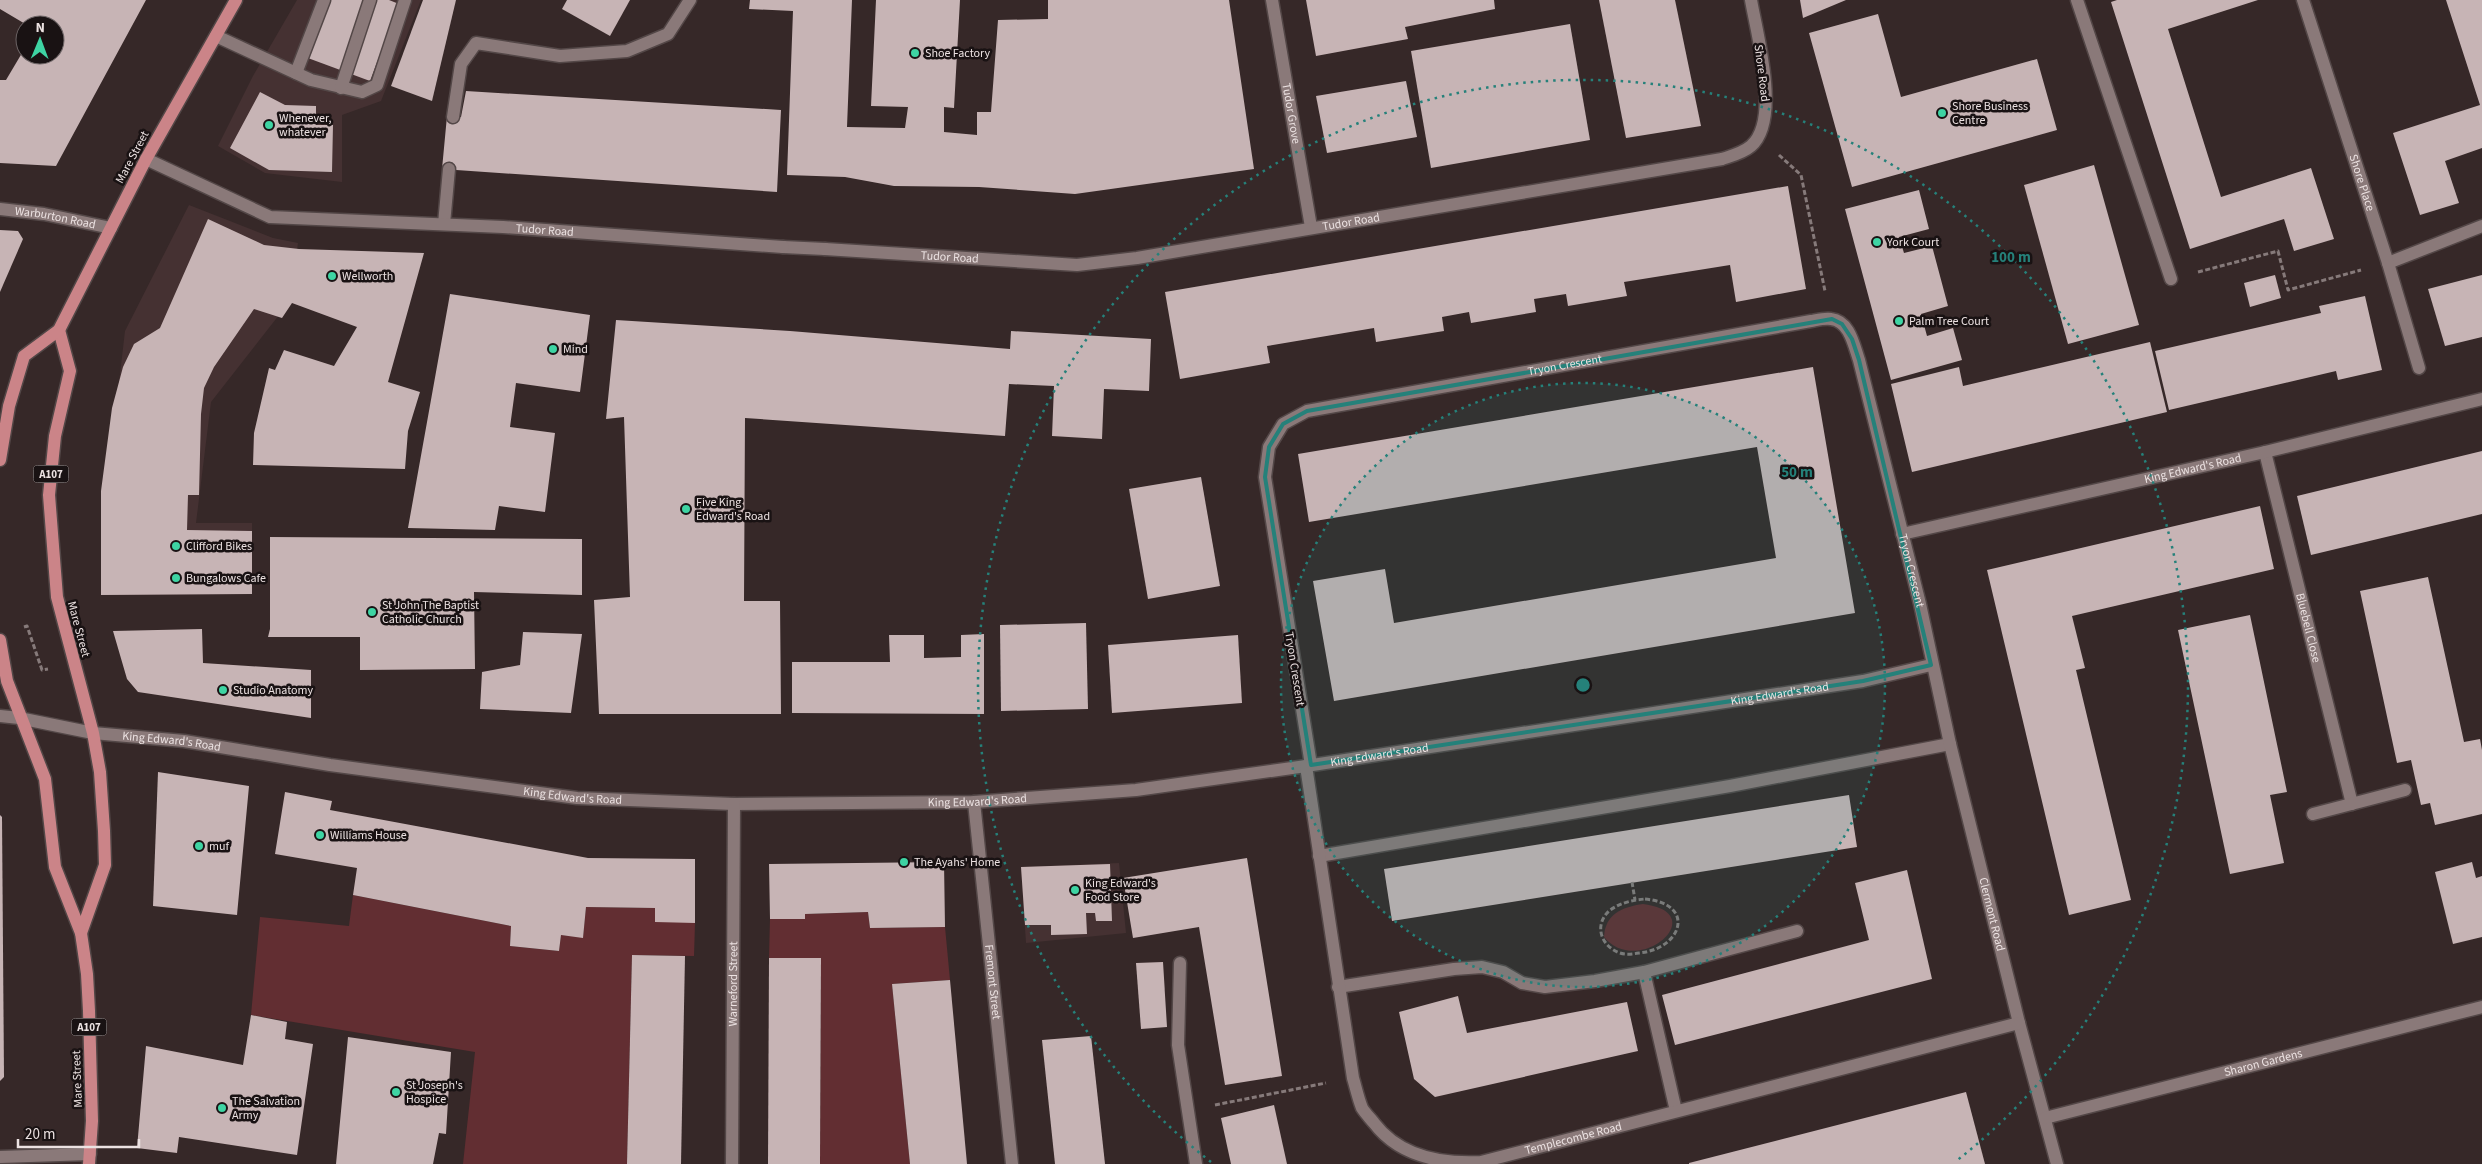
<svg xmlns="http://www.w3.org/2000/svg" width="2482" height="1164" viewBox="0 0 2482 1164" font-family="'Source Sans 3',sans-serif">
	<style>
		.built { fill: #453132 }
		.green { fill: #622e32 }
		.building { fill: #c7b4b5 }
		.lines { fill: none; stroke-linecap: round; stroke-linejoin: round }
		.service-casing { stroke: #534747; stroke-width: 15 }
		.minor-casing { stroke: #534747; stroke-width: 15 }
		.tertiary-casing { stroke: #534747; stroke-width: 15 }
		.primary-casing { stroke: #534747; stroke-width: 15 }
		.path { stroke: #867a7a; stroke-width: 3; stroke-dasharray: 5 2.5; stroke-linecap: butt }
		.service { stroke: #8a7979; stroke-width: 12 }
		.minor { stroke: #8a7979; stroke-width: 12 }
		.tertiary { stroke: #8a7979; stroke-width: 12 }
		.primary { stroke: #cb8488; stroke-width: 12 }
		.marked { fill: none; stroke: #25817a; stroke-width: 4; stroke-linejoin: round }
		.ring { fill: none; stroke: #25817a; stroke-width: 2.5; stroke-dasharray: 2.5 5 }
		.poi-dot { fill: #3ed4a3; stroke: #191213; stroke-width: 2 }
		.labels { text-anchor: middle; stroke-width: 5; stroke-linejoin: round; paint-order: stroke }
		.shield { fill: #191213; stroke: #ada4a4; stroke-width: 1 }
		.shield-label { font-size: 11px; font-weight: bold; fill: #ece2e2 }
		.poi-label { font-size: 12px; fill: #ece2e2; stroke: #191213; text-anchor: start }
		.street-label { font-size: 12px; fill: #ece2e2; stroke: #191213 }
		.centre { fill: #25817a; stroke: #191213; stroke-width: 2.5 }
		.ring-label { font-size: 15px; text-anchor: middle; font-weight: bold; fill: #25817a; stroke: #191213; stroke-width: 5; stroke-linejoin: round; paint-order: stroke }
	</style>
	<rect width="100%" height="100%" fill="#362828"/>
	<g class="built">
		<polygon points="297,0 421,0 381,101 342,115 342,182 265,173 218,146 253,76"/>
		<polygon points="189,205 273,238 298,243 290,301 211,402 196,523 252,523 252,594 101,595 102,529 125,331"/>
		<polygon points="1119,863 1126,933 1026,943 1021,867"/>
	</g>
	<g class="green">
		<polygon points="353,895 511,926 510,946 559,951 561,935 583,937 586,907 655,908 695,923 694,956 632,955 627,1164 463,1164 475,1052 251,1015 260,917 349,926"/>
		<path d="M1643,904C1714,913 1638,979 1604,937C1605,914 1622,907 1643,904Z"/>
		<polygon points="868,912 870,928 945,927 950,980 892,984 910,1164 820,1164 821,958 769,958 770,919 805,919 805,914"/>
	</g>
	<g class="building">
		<polygon points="0,0 146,0 56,166 0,163 0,80 6,80 25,48 25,55 55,55 55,25 27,25 0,9"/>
		<polygon points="317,0 389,0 399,4 370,81 297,54"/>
		<polygon points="423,0 456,0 432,101 391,86"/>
		<polygon points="567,0 630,0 610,36 562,9"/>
		<polygon points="750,0 852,0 847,127 905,128 908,107 871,106 876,0 960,0 954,108 944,107 944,132 977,135 977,112 991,112 998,20 1048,19 1048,0 1229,0 1254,169 1075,194 979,187 894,186 845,177 787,175 793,11 749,9"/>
		<polygon points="1306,0 1494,0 1495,9 1405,27 1408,39 1316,56"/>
		<polygon points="1599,0 1675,0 1701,126 1626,138"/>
		<polygon points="1800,0 1846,0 1803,18"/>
		<polygon points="2117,0 2258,0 2168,29 2221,197 2311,168 2334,239 2294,251 2284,219 2190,249 2111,2"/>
		<polygon points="2446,0 2482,0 2482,148 2445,161 2459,203 2420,215 2393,133 2480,105"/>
		<polygon points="1878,14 1901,97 2037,59 2057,130 1852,187 1809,33"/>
		<polygon points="1570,24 1590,140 1431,168 1411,51"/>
		<polygon points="1406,81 1417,137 1327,153 1316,96"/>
		<polygon points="466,91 781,110 777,192 442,169 447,116 461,117"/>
		<polygon points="260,92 285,105 316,106 316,125 333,125 332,172 269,170 230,148"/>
		<polygon points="2094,165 2139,325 2068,344 2024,185"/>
		<polygon points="1788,186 1806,289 1736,302 1730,265 1624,282 1627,296 1568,306 1566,294 1534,299 1536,312 1471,323 1469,312 1442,317 1444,331 1376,342 1374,328 1267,346 1270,363 1180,379 1165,292"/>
		<polygon points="1919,190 1929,229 1899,237 1904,253 1932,246 1948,306 1921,314 1927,336 1953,328 1962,360 1891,380 1845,209"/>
		<polygon points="208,219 264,245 299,249 424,253 388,382 420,392 408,431 405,469 253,465 254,433 269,368 275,370 284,350 334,366 357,327 292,303 282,318 254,309 214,367 204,388 201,414 199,495 188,495 187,530 252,531 252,594 101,595 101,491 112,408 123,367 134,344 160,328"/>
		<polygon points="0,230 18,231 23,239 0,292"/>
		<polygon points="2275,275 2281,298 2250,307 2244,283"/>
		<polygon points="2482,275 2482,337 2445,346 2428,289"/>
		<polygon points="450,294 590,315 580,392 516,383 510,427 555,433 545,512 499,506 495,530 408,528"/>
		<polygon points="2365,296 2382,370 2338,380 2336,371 2169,410 2155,351 2321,313 2319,306"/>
		<polygon points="616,320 790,331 1010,349 1011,331 1151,339 1149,391 1104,389 1102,439 1052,436 1054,386 1009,384 1005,436 745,418 744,601 780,601 781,714 599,714 594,600 630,597 624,417 606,419"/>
		<polygon points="2150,342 2167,412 1912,472 1891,384 1959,367 1963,386"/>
		<polygon points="1813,367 1855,613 1334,701 1313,581 1385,569 1394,623 1776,558 1757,447 1309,522 1298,454"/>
		<polygon points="2482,451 2482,514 2311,555 2297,496"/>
		<polygon points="1201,477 1220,586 1148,599 1129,489"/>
		<polygon points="2260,506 2274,569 2072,616 2085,668 2076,670 2131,900 2069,915 1987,570"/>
		<polygon points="270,537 582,539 582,595 474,592 475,669 360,670 360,637 268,637 270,629"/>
		<polygon points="2428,577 2464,742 2480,739 2482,750 2482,814 2435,825 2430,803 2421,805 2411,760 2397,763 2360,591"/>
		<polygon points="2250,615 2287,792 2270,795 2284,863 2230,874 2178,630"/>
		<polygon points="1086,623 1088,709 1001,711 1000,625"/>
		<polygon points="202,629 203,663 311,670 311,718 138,692 127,679 113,631"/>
		<polygon points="523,632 582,634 571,713 480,709 482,672 520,665"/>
		<polygon points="984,634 984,714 792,713 792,662 890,662 889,635 924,635 924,658 961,657 961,635"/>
		<polygon points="1238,635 1242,703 1112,713 1108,645"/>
		<polygon points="158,772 249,786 237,915 153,906"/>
		<polygon points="285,792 332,801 330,810 588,858 695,859 695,923 655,922 655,908 586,907 583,938 561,935 559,951 510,946 511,926 353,895 357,868 275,854"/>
		<polygon points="1849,795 1857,847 1392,921 1384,869"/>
		<polygon points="0,815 2,817 4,1077 0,1081"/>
		<polygon points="1247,858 1282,1076 1225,1085 1199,927 1133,938 1123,878"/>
		<polygon points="944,862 945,927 870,928 868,912 805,914 805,919 770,919 769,864"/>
		<polygon points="2472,862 2476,878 2482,876 2482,937 2453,944 2435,872"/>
		<polygon points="1110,864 1112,921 1096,921 1095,913 1086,913 1087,934 1051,935 1051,925 1025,925 1021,867"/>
		<polygon points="1907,870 1932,979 1675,1045 1662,995 1869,940 1855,883"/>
		<polygon points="632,955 685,956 681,1164 627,1164"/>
		<polygon points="769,958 821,958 820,1164 768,1164"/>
		<polygon points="1163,962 1167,1027 1141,1029 1136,963"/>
		<polygon points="950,980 967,1164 910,1164 892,984"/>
		<polygon points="1458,996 1467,1033 1627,1002 1638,1051 1435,1097 1414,1079 1399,1012"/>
		<polygon points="251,1015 287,1022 285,1039 313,1044 297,1155 179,1137 177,1153 137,1148 146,1046 243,1065"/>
		<polygon points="1091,1036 1105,1164 1055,1164 1042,1040"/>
		<polygon points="348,1037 451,1052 446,1134 439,1133 433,1164 336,1164"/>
		<polygon points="1966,1092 1985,1164 1689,1164 1689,1163"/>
		<polygon points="1274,1105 1287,1164 1231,1164 1221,1118"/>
	</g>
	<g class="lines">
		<defs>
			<g id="service">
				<polyline points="2077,0 2171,279"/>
				<polyline points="216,36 311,80 362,92 377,85 405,0"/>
				<polyline points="296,73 324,0"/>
				<polyline points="341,88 370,0"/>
				<polyline points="453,117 461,64 476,43 560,56 627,51 668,34 690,0"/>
				<polyline points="444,224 449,169"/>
				<polyline points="783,247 825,249"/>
				<polyline points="2388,263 2482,226"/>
				<polyline points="1319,856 1730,786 1950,744"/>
				<polyline points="1180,963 1178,1045 1196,1164"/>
				<polyline points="1644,972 1676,1111"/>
				<polyline points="1338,987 1454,969 1482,967 1503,972 1522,983 1545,987 1595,981 1644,972 1797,931"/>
			</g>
			<g id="minor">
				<path id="s1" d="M1272,0L1311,227"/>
				<path id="s2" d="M2303,0L2388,263L2419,368"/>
				<path id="s3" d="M146,159L270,217L503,227L783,247"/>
				<path id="s4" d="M0,209L44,214L111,228"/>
				<path id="s5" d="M825,249L1077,265L1137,258L1722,159C1731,156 1743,153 1751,146C1781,120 1757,35 1751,0"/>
				<path id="s6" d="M2265,452L2352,804"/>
				<path id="s7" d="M1902,534L2265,452L2482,399"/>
				<path id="s8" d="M93,733L184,741L330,765L577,798L734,804L974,802L1136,790L1306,766L1863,681L1931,665"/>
				<path id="s9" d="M1311,765L1265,477L1269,447L1283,424L1307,411L1811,321C1817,320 1825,318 1831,319C1850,321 1854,346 1859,360L1920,604L1950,744L2019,1023L2057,1164"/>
				<path id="s10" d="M1306,766L1353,1078C1356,1088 1358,1098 1362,1108C1365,1113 1370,1118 1374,1123C1399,1156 1441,1164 1481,1162L2019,1023"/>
				<path id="s11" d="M974,802L1012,1164"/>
				<polyline points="2313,814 2405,790"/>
				<path id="s12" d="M2045,1118L2482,1007"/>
				<polyline points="0,1157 90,1154"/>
				<path id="s13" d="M732,1164L734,804"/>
			</g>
			<polyline id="tertiary" points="0,716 19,718 93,733"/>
			<g id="primary">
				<polyline points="59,330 70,371 55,436 49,495 57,597 93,733 100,772 104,831 105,865 81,933"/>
				<polyline points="0,460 9,406 24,356 59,330 146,159 236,0"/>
				<polyline points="0,640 7,681 45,779 55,867 81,933 87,974 89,1011 92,1121 89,1164"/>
			</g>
		</defs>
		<use href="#service" class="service-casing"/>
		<use href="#minor" class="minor-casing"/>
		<use href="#tertiary" class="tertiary-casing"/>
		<use href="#primary" class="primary-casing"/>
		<g class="path">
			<polyline points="1779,155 1801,175 1825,291"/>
			<polyline points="2198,272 2278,251 2288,290 2361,270"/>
			<polyline points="24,627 27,626 42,670 48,669"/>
			<polyline points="1632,882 1635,900"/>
			<path d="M1645,899C1697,904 1682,949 1639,953C1633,954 1626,955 1620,953C1602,947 1593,926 1609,911C1619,903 1633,900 1645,899Z"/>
			<polyline points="1215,1105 1326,1083"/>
		</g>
		<use href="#service" class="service"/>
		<use href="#minor" class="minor"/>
		<use href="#tertiary" class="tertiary"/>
		<use href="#primary" class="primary"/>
	</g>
	<path class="marked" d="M1832,319L1842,324L1852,339L1859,360L1931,665L1863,681L1311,765L1265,477L1269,447L1283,424L1307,411Z"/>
	<circle cx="1583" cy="685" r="302" fill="#25817a" fill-opacity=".12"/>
	<g class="ring">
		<circle cx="1583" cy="685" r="302"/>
		<path d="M1211 1162A605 605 0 1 1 1955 1162"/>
	</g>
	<g class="poi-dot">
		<circle cx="915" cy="53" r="5"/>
		<circle cx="1942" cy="113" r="5"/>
		<circle cx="269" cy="125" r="5"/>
		<circle cx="1877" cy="242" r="5"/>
		<circle cx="332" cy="276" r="5"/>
		<circle cx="1899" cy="321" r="5"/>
		<circle cx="553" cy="349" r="5"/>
		<circle cx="686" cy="509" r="5"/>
		<circle cx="176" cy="546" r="5"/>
		<circle cx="176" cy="578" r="5"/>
		<circle cx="372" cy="612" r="5"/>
		<circle cx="223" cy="690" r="5"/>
		<circle cx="320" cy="835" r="5"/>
		<circle cx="199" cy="846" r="5"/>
		<circle cx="904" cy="862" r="5"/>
		<circle cx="1075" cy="890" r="5"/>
		<circle cx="396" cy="1092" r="5"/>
		<circle cx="222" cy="1108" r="5"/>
	</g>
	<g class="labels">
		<g class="shield">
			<rect x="33.5" y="465.5" width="35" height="17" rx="4"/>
			<rect x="71.5" y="1018.5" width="35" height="17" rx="4"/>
		</g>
		<g class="shield-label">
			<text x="51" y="478">A107</text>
			<text x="89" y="1031">A107</text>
		</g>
		<g class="poi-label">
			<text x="925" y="57">Shoe Factory</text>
			<text x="1952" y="110">Shore Business<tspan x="1952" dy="14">Centre</tspan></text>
			<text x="279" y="122">Whenever,<tspan x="279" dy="14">whatever</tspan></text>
			<text x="1887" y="246">York Court</text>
			<text x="342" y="280">Wellworth</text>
			<text x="1909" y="325">Palm Tree Court</text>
			<text x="563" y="353">Mind</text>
			<text x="696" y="506">Five King<tspan x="696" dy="14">Edward's Road</tspan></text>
			<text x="186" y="550">Clifford Bikes</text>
			<text x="186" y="582">Bungalows Cafe</text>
			<text x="382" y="609">St John The Baptist<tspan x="382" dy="14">Catholic Church</tspan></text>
			<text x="233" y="694">Studio Anatomy</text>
			<text x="330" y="839">Williams House</text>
			<text x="209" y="850">muf</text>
			<text x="914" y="866">The Ayahs' Home</text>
			<text x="1085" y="887">King Edward's<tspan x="1085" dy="14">Food Store</tspan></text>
			<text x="406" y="1089">St Joseph's<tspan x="406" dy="14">Hospice</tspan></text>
			<text x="232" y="1105">The Salvation<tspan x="232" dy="14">Army</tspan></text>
		</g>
		<g class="street-label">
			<text transform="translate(1762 73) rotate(83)" y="4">Shore Road</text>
			<text dy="4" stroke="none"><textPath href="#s1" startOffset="115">Tudor Grove</textPath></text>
			<text transform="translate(132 157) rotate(-62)" y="4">Mare Street</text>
			<text dy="4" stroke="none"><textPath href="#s2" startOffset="192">Shore Place</textPath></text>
			<text dy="4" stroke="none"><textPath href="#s4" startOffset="56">Warburton Road</textPath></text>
			<text dy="4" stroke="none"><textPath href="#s5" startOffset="530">Tudor Road</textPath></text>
			<text dy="4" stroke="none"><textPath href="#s3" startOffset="412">Tudor Road</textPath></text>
			<text dy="4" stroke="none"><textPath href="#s5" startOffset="125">Tudor Road</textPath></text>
			<text dy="4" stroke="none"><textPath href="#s9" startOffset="638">Tryon Crescent</textPath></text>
			<text dy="4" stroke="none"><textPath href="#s7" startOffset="298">King Edward's Road</textPath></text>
			<text dy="4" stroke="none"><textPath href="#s9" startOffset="1178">Tryon Crescent</textPath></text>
			<text dy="4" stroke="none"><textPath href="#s6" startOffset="181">Bluebell Close</textPath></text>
			<text transform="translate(79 629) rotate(75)" y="4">Mare Street</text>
			<text transform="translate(1295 669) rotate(81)" y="4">Tryon Crescent</text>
			<text dy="4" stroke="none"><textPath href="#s8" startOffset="1699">King Edward's Road</textPath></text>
			<text dy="4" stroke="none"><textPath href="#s8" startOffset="79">King Edward's Road</textPath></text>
			<text dy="4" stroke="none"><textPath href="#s8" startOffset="1294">King Edward's Road</textPath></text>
			<text dy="4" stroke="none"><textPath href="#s8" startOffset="484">King Edward's Road</textPath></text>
			<text dy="4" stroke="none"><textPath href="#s8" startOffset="889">King Edward's Road</textPath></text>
			<text dy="4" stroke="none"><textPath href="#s9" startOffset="1531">Clermont Road</textPath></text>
			<text dy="4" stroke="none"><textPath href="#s11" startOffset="181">Fremont Street</textPath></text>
			<text dy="4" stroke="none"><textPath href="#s13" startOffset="180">Warneford Street</textPath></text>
			<text dy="4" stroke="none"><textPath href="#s12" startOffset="225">Sharon Gardens</textPath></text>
			<text transform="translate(77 1079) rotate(-92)" y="4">Mare Street</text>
			<text dy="4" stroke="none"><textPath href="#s10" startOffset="580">Templecombe Road</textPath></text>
		</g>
	</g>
	<circle cx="1583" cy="685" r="8" class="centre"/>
	<g class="ring-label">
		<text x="2011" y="262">100 m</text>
		<text x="1797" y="477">50 m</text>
	</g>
	<g transform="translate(40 40) rotate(1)"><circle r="24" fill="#191213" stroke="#6d6566"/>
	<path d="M0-4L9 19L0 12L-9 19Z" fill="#3ed4a3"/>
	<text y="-8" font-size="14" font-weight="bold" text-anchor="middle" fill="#ece2e2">N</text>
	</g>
	<path d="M18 1139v8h121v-8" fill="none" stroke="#ece2e2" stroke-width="2.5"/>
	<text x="25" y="1139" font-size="15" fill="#ece2e2" stroke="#191213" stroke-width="4" paint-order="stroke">20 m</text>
</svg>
